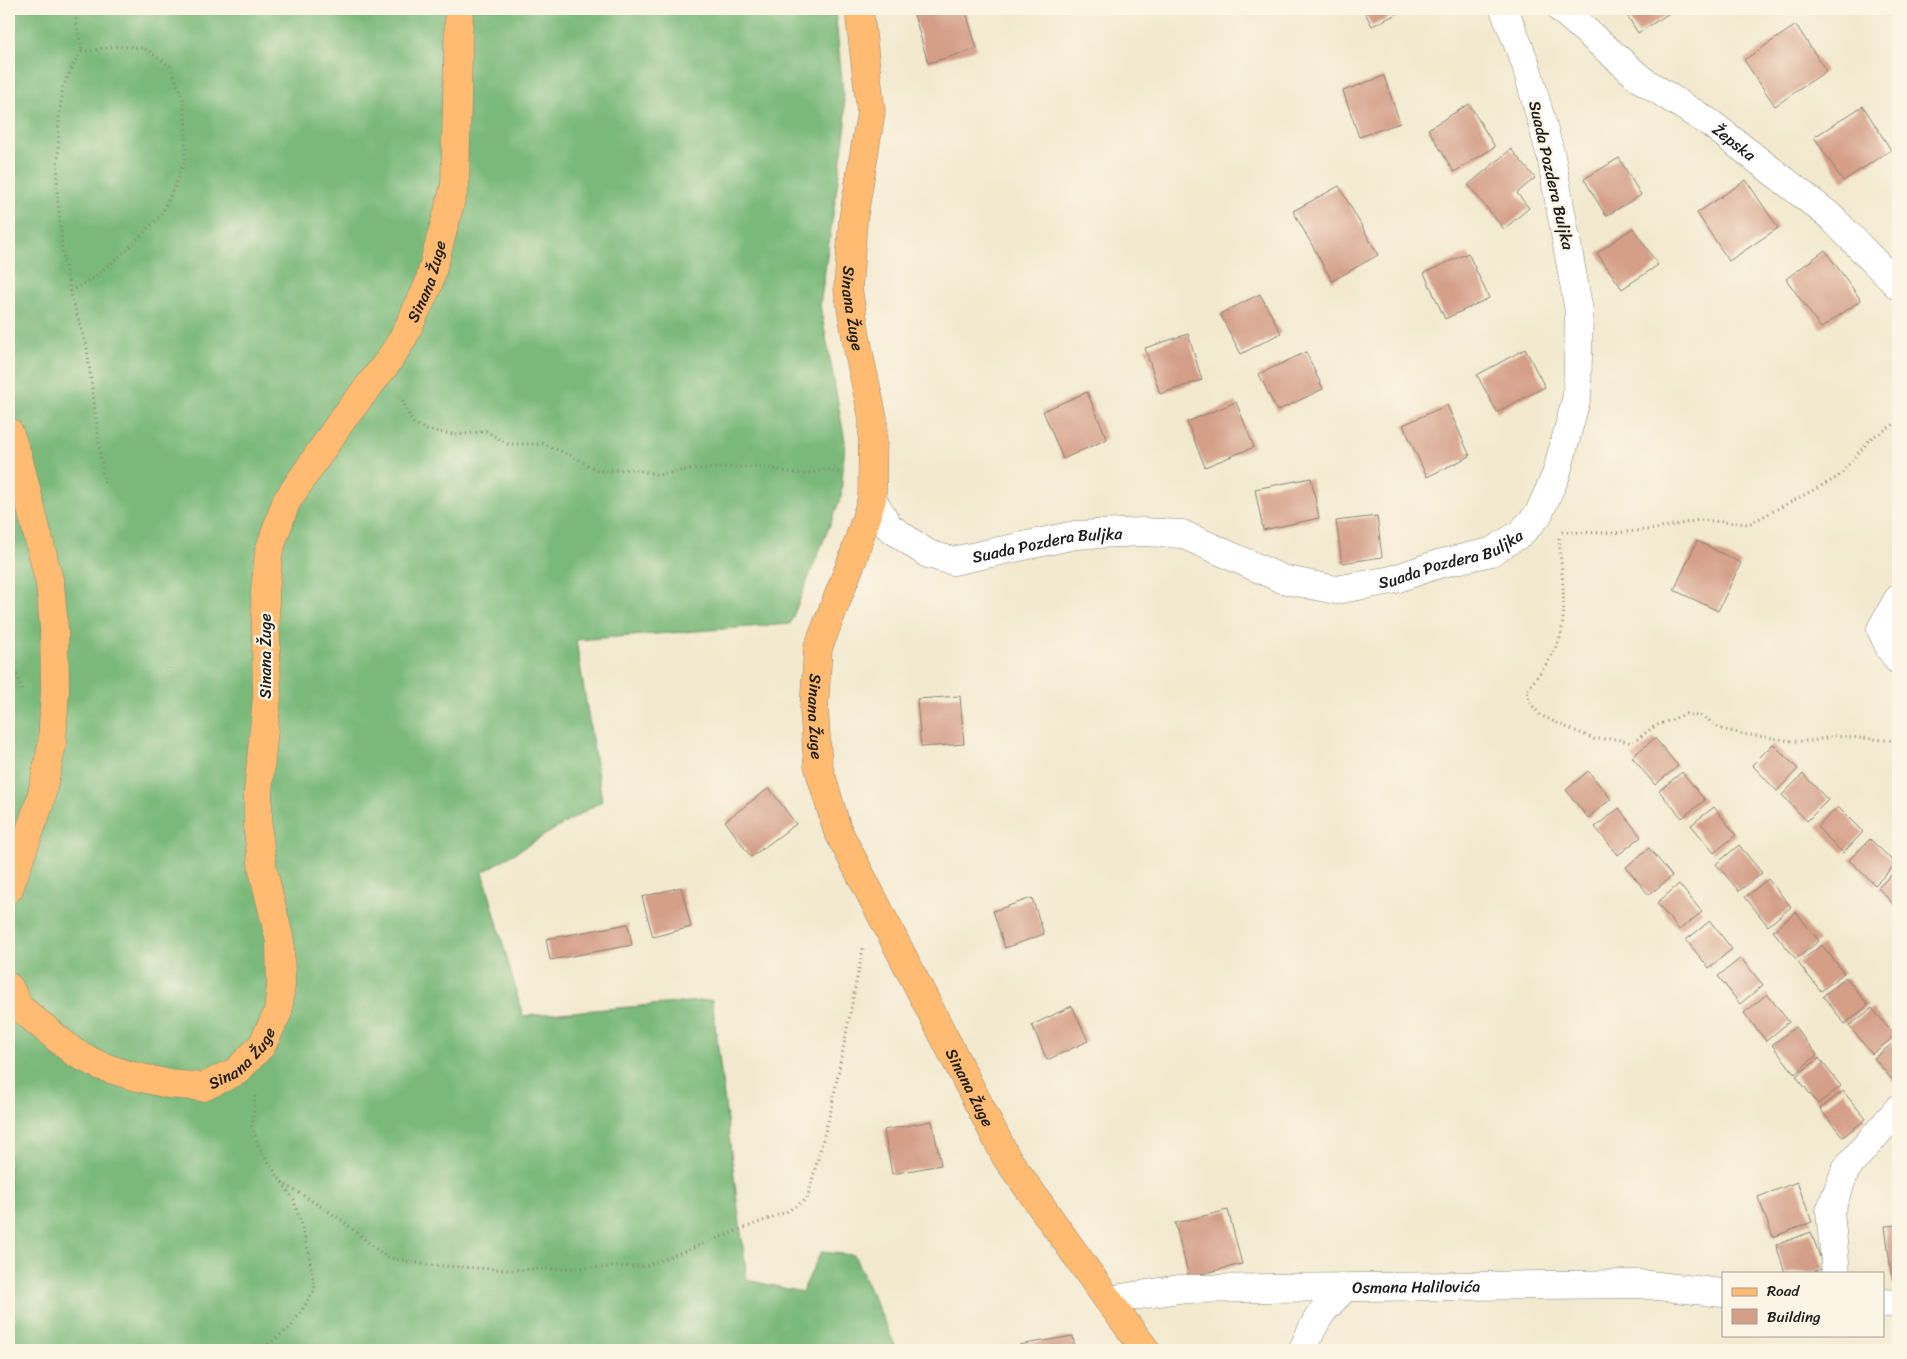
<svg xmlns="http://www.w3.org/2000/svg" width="1907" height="1359" viewBox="0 0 1907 1359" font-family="Sriracha,sans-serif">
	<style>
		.forest { fill: #7ab97a; stroke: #4b6a4b }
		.building { fill: #d49e87 }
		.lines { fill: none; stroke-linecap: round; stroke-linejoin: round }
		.minor-casing { stroke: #878276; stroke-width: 29 }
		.major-casing { stroke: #878276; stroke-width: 29 }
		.path { stroke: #878276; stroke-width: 3; stroke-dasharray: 1 4; stroke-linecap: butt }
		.minor { stroke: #fff; stroke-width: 28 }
		.major { stroke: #ffbb71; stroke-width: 28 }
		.labels { text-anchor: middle; stroke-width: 4.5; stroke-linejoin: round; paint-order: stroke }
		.street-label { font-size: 16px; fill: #1c1c1c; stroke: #fcf5e5 }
	</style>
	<rect width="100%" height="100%" fill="#fcf5e5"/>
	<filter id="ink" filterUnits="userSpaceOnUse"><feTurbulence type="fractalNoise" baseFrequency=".02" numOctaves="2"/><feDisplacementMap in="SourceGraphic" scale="10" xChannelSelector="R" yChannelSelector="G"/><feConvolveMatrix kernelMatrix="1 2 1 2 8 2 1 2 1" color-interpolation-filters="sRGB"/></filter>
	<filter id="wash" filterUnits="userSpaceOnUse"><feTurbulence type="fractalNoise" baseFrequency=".0096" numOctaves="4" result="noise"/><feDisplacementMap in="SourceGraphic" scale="20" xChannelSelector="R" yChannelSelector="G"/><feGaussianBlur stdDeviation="1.12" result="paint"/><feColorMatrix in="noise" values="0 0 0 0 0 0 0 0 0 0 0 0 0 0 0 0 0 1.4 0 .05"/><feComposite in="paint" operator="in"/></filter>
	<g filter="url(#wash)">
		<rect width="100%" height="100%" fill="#f2e9cf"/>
		<polygon class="forest" points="9,9 835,9 846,124 820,305 845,441 841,497 790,624 576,640 602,801 483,872 523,1016 712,1000 747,1280 802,1292 821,1252 854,1255 897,1350 9,1350"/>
		<g id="blocks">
			<g class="building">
				<polygon points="931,9 965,9 977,49 928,63 914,14"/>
				<polygon points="1363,9 1407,9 1372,26"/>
				<polygon points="1623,9 1676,9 1638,33"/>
				<polygon points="1796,25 1826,71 1775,106 1744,60"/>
				<polygon points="1384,76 1400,123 1359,137 1343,91"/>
				<polygon points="1469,104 1495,147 1454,172 1428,129"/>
				<polygon points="1863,106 1891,150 1843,181 1814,137"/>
				<polygon points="1511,149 1535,178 1517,193 1529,208 1504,229 1468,185"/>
				<polygon points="1619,158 1641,195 1606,216 1584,179"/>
				<polygon points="1746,180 1778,228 1729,261 1697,213"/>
				<polygon points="1339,186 1378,255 1332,281 1293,211"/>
				<polygon points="1633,228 1658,265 1622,289 1597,253"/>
				<polygon points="1825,250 1861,300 1821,328 1786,279"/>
				<polygon points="1468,253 1489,298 1445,319 1424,273"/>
				<polygon points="1260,294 1281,333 1241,354 1220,314"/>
				<polygon points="1188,334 1202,380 1160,394 1145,348"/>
				<polygon points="1525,349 1545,387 1497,412 1477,375"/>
				<polygon points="1306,352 1323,389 1277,411 1259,374"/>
				<polygon points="1087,392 1107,439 1063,459 1043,411"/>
				<polygon points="1236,402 1254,447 1205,467 1187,422"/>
				<polygon points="1447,405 1470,456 1427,477 1403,425"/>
				<polygon points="1311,478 1319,518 1263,530 1255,489"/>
				<polygon points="1377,516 1382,557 1342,563 1336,521"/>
				<polygon points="1697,541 1741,563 1718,611 1674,590"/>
				<polygon points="960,696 964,744 921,747 917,699"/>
				<polygon points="1655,738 1678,766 1655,785 1632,757"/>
				<polygon points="1773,744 1798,769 1777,791 1752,765"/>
				<polygon points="1588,771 1611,799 1588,818 1566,790"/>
				<polygon points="1682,772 1705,800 1682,818 1659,791"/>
				<polygon points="1803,774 1828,800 1807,821 1782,795"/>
				<polygon points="769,788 796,824 751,857 725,821"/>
				<polygon points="1714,807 1736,835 1714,853 1691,825"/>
				<polygon points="1838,807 1863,832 1843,853 1817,827"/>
				<polygon points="1619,808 1641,837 1618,855 1595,827"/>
				<polygon points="1870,839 1896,864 1875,885 1849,860"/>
				<polygon points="1739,845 1762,873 1739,891 1716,864"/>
				<polygon points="1649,848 1672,876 1649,895 1626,867"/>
				<polygon points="1898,868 1898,909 1878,888"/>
				<polygon points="1768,879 1791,907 1768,926 1745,897"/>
				<polygon points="1679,884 1702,912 1679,930 1657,903"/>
				<polygon points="681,887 691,927 653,937 642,897"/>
				<polygon points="1032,898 1044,934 1005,948 993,911"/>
				<polygon points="1796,912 1819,941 1796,959 1773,931"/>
				<polygon points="1710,921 1732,949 1709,968 1686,940"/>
				<polygon points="628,924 632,945 550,960 546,939"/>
				<polygon points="1822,945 1844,973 1821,991 1798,963"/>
				<polygon points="1741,958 1763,985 1740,1004 1718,976"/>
				<polygon points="1846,977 1868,1005 1845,1024 1823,996"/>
				<polygon points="1767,994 1789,1022 1766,1041 1744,1013"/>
				<polygon points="1072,1006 1088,1041 1047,1060 1032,1025"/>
				<polygon points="1872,1008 1895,1036 1872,1054 1849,1026"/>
				<polygon points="1795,1027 1817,1055 1795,1074 1772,1045"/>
				<polygon points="1897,1040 1898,1085 1897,1086 1874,1058"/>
				<polygon points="1819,1058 1841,1086 1818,1104 1796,1076"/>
				<polygon points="1843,1091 1866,1119 1843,1137 1820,1109"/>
				<polygon points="932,1121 941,1165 892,1174 884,1130"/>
				<polygon points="1797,1182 1812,1222 1773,1237 1758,1197"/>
				<polygon points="1228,1210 1242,1264 1189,1277 1175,1223"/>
				<polygon points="1898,1225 1898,1278 1892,1279 1885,1226"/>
				<polygon points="1811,1232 1824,1268 1809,1273 1785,1273 1776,1245"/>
				<polygon points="1073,1336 1075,1350 1020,1350 1019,1345"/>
			</g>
		</g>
	</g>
	<g filter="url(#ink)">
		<use href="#blocks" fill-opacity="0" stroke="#878276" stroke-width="1"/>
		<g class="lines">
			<defs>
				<g id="minor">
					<path id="s1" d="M1561,9L1642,80L1710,123L1830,216L1898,286"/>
					<path id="s2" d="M872,499L889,527L928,554L953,561L1075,535L1143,532L1182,534L1282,579L1336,590L1392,580L1438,564L1491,552L1520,534L1538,515L1556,475L1577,396L1579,311L1551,156L1526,65L1504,9"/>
					<polyline points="1898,599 1881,629 1890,649 1898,660"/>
					<polyline points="1836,1273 1830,1211 1846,1169 1898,1109"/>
					<path id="s3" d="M1108,1300L1179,1289L1639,1284L1723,1293"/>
					<polyline points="1883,1303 1898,1304"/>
					<path d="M1303,1350C1315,1319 1321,1311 1345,1288"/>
				</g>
				<g id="major">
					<path id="s4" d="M859,9L871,112L853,220L848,289L859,354L873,418L872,499L853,558L818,648L814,710L818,765L837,829L1006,1157L1108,1300L1146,1350"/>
					<polyline points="9,432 18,457 50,584 54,628 55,689 52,745 40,802 9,889"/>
					<path id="s5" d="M9,987L20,1008L75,1053L101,1066L129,1075L169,1084L203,1087L237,1071L262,1045L278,1012L281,985L280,941L263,870L258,832V792L267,697L265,593L269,551L286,502L342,420L387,363L403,338L428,286L455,185L459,9"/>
				</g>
			</defs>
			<use href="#minor" class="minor-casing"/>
			<use href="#major" class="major-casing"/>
			<g class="path">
				<polyline points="74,9 82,52"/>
				<polyline points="70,291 93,278 126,251 161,215 173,190 185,159 186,126 183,98 170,66 144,48 117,46 82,52 75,61 63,87 59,119 57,190 63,256 70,291 87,348 104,483"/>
				<polyline points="400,396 413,423 427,430 457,435 486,431 508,444 543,444 570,455 599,471 632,469 659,475 684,470 734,467 766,467 786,472 805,474 830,469 843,474"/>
				<polyline points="1562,532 1615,533 1656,529 1699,520 1749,524 1838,477 1871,438 1898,422"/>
				<path d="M1559,538C1561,569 1567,603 1561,634C1557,651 1538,676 1527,690L1529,701L1540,715L1557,723L1594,739H1616L1632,743L1655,726L1686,714L1704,717L1721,729L1743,734L1792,741H1812L1835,736L1898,741"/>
				<polyline points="9,651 23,693"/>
				<polyline points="255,1096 252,1126 259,1148 294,1200 308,1250 315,1289 292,1326 260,1350"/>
				<polyline points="282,1182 339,1218 386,1257 428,1265 510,1270 646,1266 786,1212 807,1199 831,1110 863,948"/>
			</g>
			<use href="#minor" class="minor"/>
			<use href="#major" class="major"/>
		</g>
	</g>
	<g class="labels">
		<g class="street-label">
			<text dy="6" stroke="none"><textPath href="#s1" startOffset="219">Žepska</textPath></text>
			<text transform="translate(1552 175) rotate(77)" y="6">Suada Pozdera Buljka</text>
			<text dy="6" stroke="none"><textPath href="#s5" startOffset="1118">Sinana Žuge</textPath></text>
			<text dy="6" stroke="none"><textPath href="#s4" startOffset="302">Sinana Žuge</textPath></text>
			<text dy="6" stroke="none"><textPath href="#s2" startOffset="202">Suada Pozdera Buljka</textPath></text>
			<text dy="6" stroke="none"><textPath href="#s2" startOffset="622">Suada Pozdera Buljka</textPath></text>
			<text transform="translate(265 656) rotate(-90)" y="6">Sinana Žuge</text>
			<text dy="6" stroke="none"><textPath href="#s4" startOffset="722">Sinana Žuge</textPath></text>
			<text dy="6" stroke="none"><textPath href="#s5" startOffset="278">Sinana Žuge</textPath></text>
			<text dy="6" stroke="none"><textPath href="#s4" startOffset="1128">Sinana Žuge</textPath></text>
			<text dy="6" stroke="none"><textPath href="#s3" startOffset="309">Osmana Halilovića</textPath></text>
		</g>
	</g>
	<rect width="1907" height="1359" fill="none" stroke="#fcf5e5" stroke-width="30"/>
	<rect x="1722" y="1272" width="162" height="65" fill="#fcf5e5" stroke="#a29e95"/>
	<rect x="1732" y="1288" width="25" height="8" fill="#ffbb71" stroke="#a29e95"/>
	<text x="1767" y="1296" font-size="15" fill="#1c1c1c">Road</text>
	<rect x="1732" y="1309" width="25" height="15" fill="#d49e87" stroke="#a29e95"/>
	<text x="1767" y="1322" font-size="15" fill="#1c1c1c">Building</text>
</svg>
